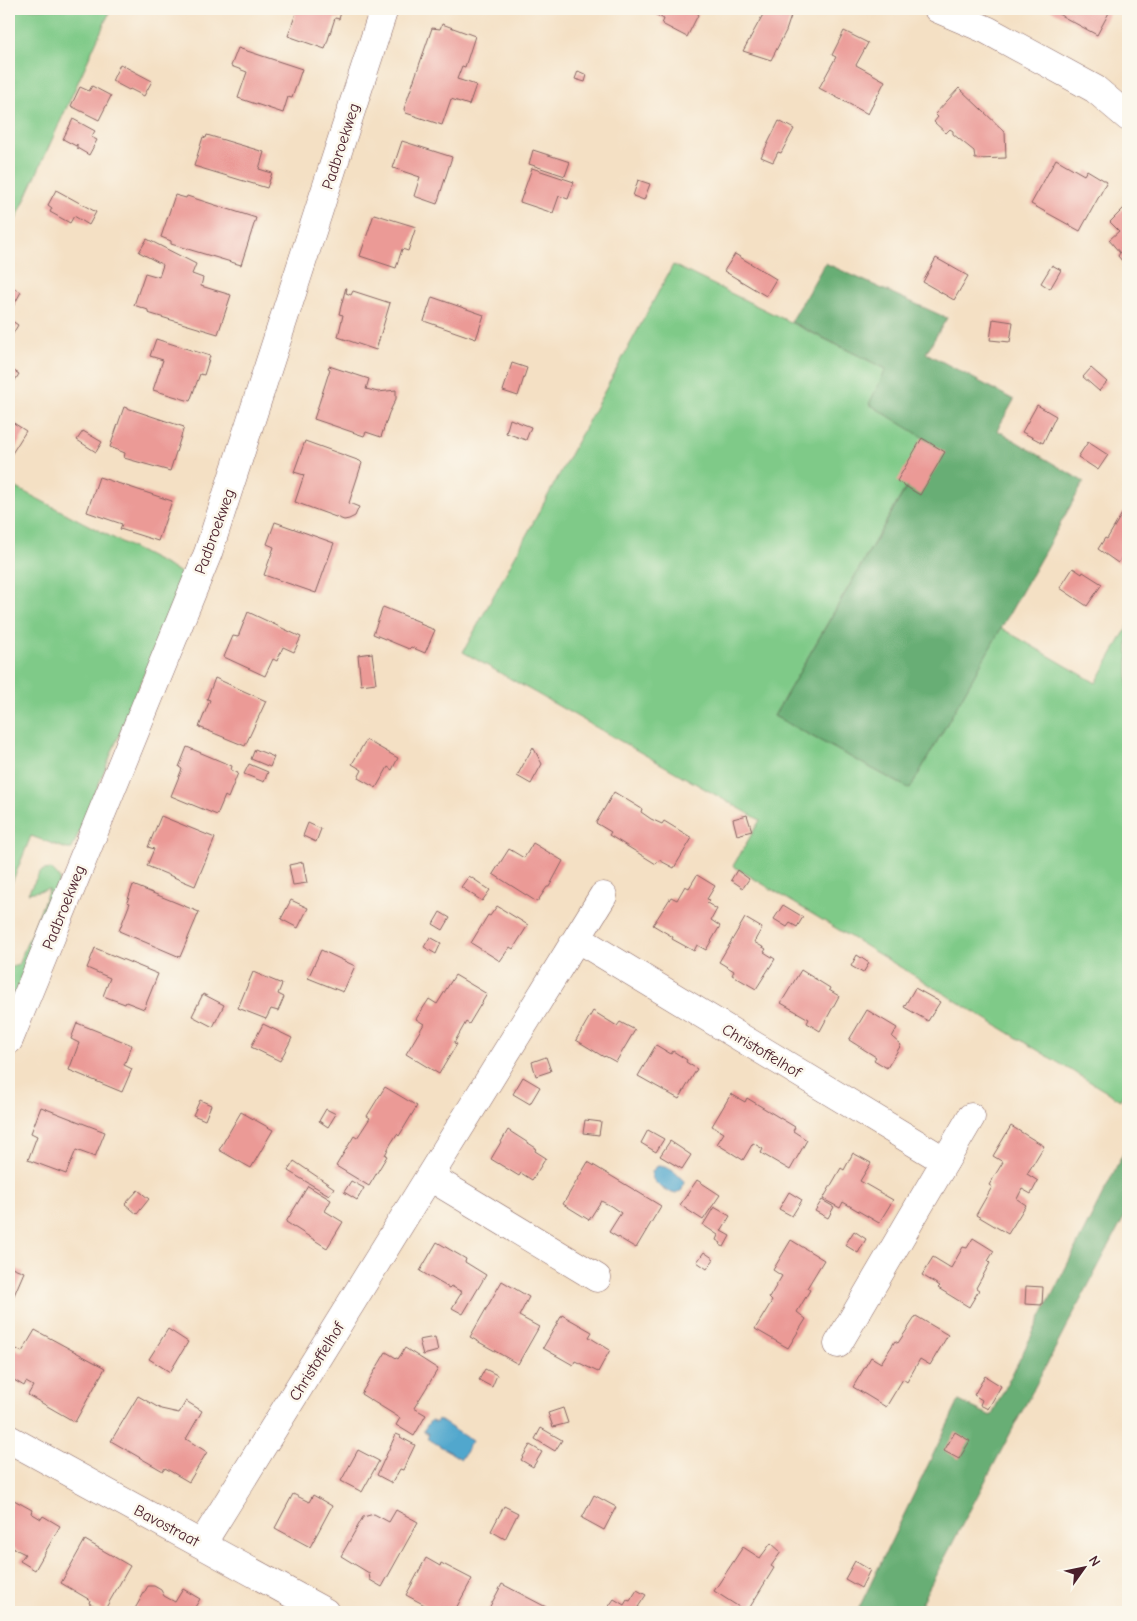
<svg xmlns="http://www.w3.org/2000/svg" width="1137" height="1621" viewBox="0 0 1137 1621" font-family="'Comic Neue',sans-serif">
	<style>
		.green { fill: #7fca88; stroke: #64745a }
		.forest { fill: #67ae74; stroke: #586650 }
		.water { fill: #51a7cd; stroke: #4e637c }
		.building { fill: #eb9a96 }
		.lines { fill: none; stroke-linecap: round; stroke-linejoin: round }
		.minor-casing { stroke: #866361; stroke-width: 29 }
		.minor { stroke: #fff; stroke-width: 28 }
		.labels { text-anchor: middle; stroke-width: 5; stroke-linejoin: round; paint-order: stroke }
		.street-label { font-size: 16px; fill: #4a1f2b; stroke: #fbf7ec }
	</style>
	<rect width="100%" height="100%" fill="#fbf7ec"/>
	<filter id="ink" filterUnits="userSpaceOnUse"><feTurbulence type="fractalNoise" baseFrequency=".02" numOctaves="2"/><feDisplacementMap in="SourceGraphic" scale="10" xChannelSelector="R" yChannelSelector="G"/><feConvolveMatrix kernelMatrix="1 2 1 2 8 2 1 2 1" color-interpolation-filters="sRGB"/></filter>
	<filter id="wash" filterUnits="userSpaceOnUse"><feTurbulence type="fractalNoise" baseFrequency=".0096" numOctaves="4" result="noise"/><feDisplacementMap in="SourceGraphic" scale="20" xChannelSelector="R" yChannelSelector="G"/><feGaussianBlur stdDeviation="1.12" result="paint"/><feColorMatrix in="noise" values="0 0 0 0 0 0 0 0 0 0 0 0 0 0 0 0 0 1.4 0 .05"/><feComposite in="paint" operator="in"/></filter>
	<g filter="url(#wash)">
		<rect width="100%" height="100%" fill="#f4e0c4"/>
		<g class="green">
			<polygon points="9,9 111,9 9,235"/>
			<polygon points="673,265 886,369 870,404 932,442 774,716 910,789 1001,628 1096,683 1128,626 1128,1086 1120,1100 733,866 760,820 463,652"/>
			<polygon points="9,484 185,575 72,849 67,849 31,836 9,890"/>
			<polygon points="51,869 58,876 60,880 9,1010 9,968 18,965 49,889 28,893 40,872 44,870"/>
		</g>
		<g class="forest">
			<polygon points="825,263 947,318 926,353 1014,400 997,430 1084,482 910,789 774,716 932,443 869,404 886,369 791,322"/>
			<polygon points="1128,1144 1128,1210 921,1603 939,1612 857,1612 959,1401 991,1416"/>
		</g>
		<g class="water">
			<path d="M658,1166C668,1166 679,1174 684,1182L682,1190L676,1194C665,1192 640,1176 658,1166Z"/>
			<polygon points="438,1419 472,1441 461,1459 427,1438 429,1434 423,1431 431,1420 436,1423"/>
		</g>
		<g id="blocks">
			<g class="building">
				<polygon points="285,9 342,9 339,19 335,18 325,49 288,36 296,13"/>
				<polygon points="645,9 701,9 687,37 662,24 664,19"/>
				<polygon points="766,9 791,16 786,31 771,60 743,51"/>
				<polygon points="1049,9 1111,9 1097,35"/>
				<polygon points="442,24 475,36 465,67 462,66 457,79 476,85 469,105 451,99 442,125 406,113 404,109 432,28 440,29"/>
				<polygon points="844,31 868,43 856,65 885,81 868,114 819,88 836,57 832,55"/>
				<polygon points="238,48 302,69 292,98 288,97 283,113 238,98 247,72 231,66"/>
				<polygon points="120,64 152,81 144,96 130,89 129,90 112,81"/>
				<polygon points="578,71 587,75 585,82 575,79"/>
				<polygon points="92,86 111,96 99,120 71,106 80,87 89,91"/>
				<polygon points="959,88 1005,132 1006,158 975,159 974,151 953,134 953,131 950,129 946,133 934,122 938,117 935,114"/>
				<polygon points="73,119 95,131 91,137 97,140 89,155 77,148 77,144 76,146 63,139"/>
				<polygon points="779,121 794,129 781,153 778,152 773,162 761,157"/>
				<polygon points="207,135 264,152 259,169 272,173 267,188 194,166 203,137 206,138"/>
				<polygon points="402,141 452,157 437,204 414,196 420,177 393,168"/>
				<polygon points="533,150 570,162 565,176 529,164"/>
				<polygon points="1056,159 1084,175 1087,170 1107,182 1080,231 1031,204"/>
				<polygon points="532,168 574,182 568,199 559,196 553,213 520,202"/>
				<polygon points="638,180 650,184 644,200 633,196"/>
				<polygon points="56,190 96,212 89,225 74,216 70,223 50,212 52,208 48,205"/>
				<polygon points="175,195 186,198 187,196 256,218 241,265 171,244 171,241 161,237"/>
				<polygon points="1124,208 1128,212 1128,268 1118,256 1120,253 1109,240 1119,231 1110,222"/>
				<polygon points="374,214 416,227 408,251 402,249 396,268 360,256"/>
				<polygon points="147,239 196,264 192,274 203,278 201,286 231,295 218,334 148,313 148,310 134,305 145,273 159,277 163,265 139,252"/>
				<polygon points="735,254 776,279 766,296 724,271"/>
				<polygon points="936,258 968,276 954,300 923,282"/>
				<polygon points="1052,265 1061,270 1050,289 1041,283"/>
				<polygon points="9,285 21,292 9,314"/>
				<polygon points="346,287 347,288 346,293 351,295 353,291 390,303 376,350 338,337 343,315 339,314"/>
				<polygon points="432,297 484,315 476,339 424,321"/>
				<polygon points="9,319 18,325 11,337 9,334"/>
				<polygon points="993,319 1013,322 1010,342 990,340"/>
				<polygon points="156,339 210,356 204,375 200,374 190,401 153,390 163,360 150,356"/>
				<polygon points="512,363 527,368 518,396 503,391"/>
				<polygon points="329,366 369,379 366,389 378,392 396,390 396,399 389,413 381,437 366,432 364,436 314,419 330,369 328,368"/>
				<polygon points="9,368 19,374 9,390"/>
				<polygon points="1091,368 1107,382 1099,391 1083,377"/>
				<polygon points="1037,405 1056,416 1043,443 1022,432"/>
				<polygon points="124,407 184,427 170,471 124,458 125,453 110,447"/>
				<polygon points="510,419 531,427 526,440 506,433"/>
				<polygon points="9,420 26,431 11,455 9,454"/>
				<polygon points="83,431 102,442 96,452 77,440"/>
				<polygon points="922,438 945,452 920,495 897,481"/>
				<polygon points="305,441 360,461 362,463 349,503 359,507 355,516 349,519 344,520 295,502 304,475 294,472"/>
				<polygon points="1088,442 1108,455 1098,470 1078,457"/>
				<polygon points="99,477 172,501 158,541 120,529 122,524 87,512"/>
				<polygon points="1123,512 1128,516 1128,552 1126,551 1118,563 1098,549 1105,538 1107,539"/>
				<polygon points="275,522 334,543 316,593 264,575 274,547 267,544"/>
				<polygon points="1073,568 1082,574 1083,572 1102,584 1087,606 1060,588"/>
				<polygon points="383,607 420,622 420,624 435,630 425,653 411,647 409,649 373,634"/>
				<polygon points="248,612 301,637 294,652 283,647 277,661 273,659 265,676 224,657 233,636 238,637"/>
				<polygon points="372,653 376,683 361,685 358,655"/>
				<polygon points="215,678 266,701 245,746 199,727 210,700 207,699"/>
				<polygon points="366,740 398,758 392,770 388,767 376,788 358,778 362,770 352,764"/>
				<polygon points="187,747 232,766 231,770 238,773 228,798 225,796 217,815 171,796 182,769 179,767"/>
				<polygon points="533,747 542,764 531,784 517,776"/>
				<polygon points="255,749 274,757 270,767 251,759"/>
				<polygon points="249,764 268,772 264,782 244,774"/>
				<polygon points="614,792 642,809 641,812 651,819 662,824 664,821 692,838 674,868 659,860 656,864 609,835 611,832 596,823"/>
				<polygon points="747,815 752,831 737,835 733,819"/>
				<polygon points="161,816 215,838 195,886 147,866 154,849 148,847"/>
				<polygon points="308,823 321,829 316,842 303,836"/>
				<polygon points="533,843 563,861 549,887 547,887 537,902 493,874 509,849 524,858"/>
				<polygon points="303,862 307,883 293,885 289,865"/>
				<polygon points="737,870 749,879 743,888 731,880"/>
				<polygon points="697,875 715,886 707,899 710,900 707,903 717,909 711,920 720,926 706,950 697,945 694,951 672,939 673,937 653,925 671,897 677,900 685,886 689,888"/>
				<polygon points="469,876 490,890 482,901 461,887"/>
				<polygon points="133,885 199,912 180,957 119,931 130,903 127,902"/>
				<polygon points="291,900 308,908 298,928 281,919"/>
				<polygon points="783,905 803,917 797,927 790,923 787,927 774,919"/>
				<polygon points="497,906 528,925 513,949 510,947 500,961 471,943 488,915 490,916"/>
				<polygon points="440,912 450,918 443,930 433,924"/>
				<polygon points="745,918 762,928 754,942 766,949 764,952 775,959 756,989 732,975 734,971 719,962"/>
				<polygon points="430,937 441,943 436,954 424,947"/>
				<polygon points="95,948 158,974 144,1009 126,1002 125,1004 103,996 110,978 87,968"/>
				<polygon points="321,950 355,966 343,992 308,978"/>
				<polygon points="857,955 869,963 863,973 851,966"/>
				<polygon points="801,970 830,988 829,990 839,996 820,1031 807,1023 809,1019 781,1003"/>
				<polygon points="253,972 282,984 278,994 284,997 278,1011 271,1009 266,1019 238,1008"/>
				<polygon points="455,975 487,994 469,1024 466,1022 454,1043 457,1044 439,1074 406,1054 424,1024 416,1019 429,999 437,1004"/>
				<polygon points="915,988 940,1002 928,1021 904,1007"/>
				<polygon points="203,994 224,1005 213,1027 192,1016"/>
				<polygon points="867,1010 897,1028 892,1037 901,1045 887,1068 874,1060 876,1057 849,1040"/>
				<polygon points="593,1011 617,1026 620,1022 635,1030 616,1062 605,1056 604,1057 576,1040"/>
				<polygon points="77,1023 132,1045 124,1065 132,1069 122,1092 69,1070 79,1043 71,1039"/>
				<polygon points="263,1024 292,1038 280,1061 251,1047"/>
				<polygon points="656,1045 671,1054 673,1051 687,1060 686,1062 697,1069 679,1099 638,1076"/>
				<polygon points="546,1057 551,1071 536,1076 532,1062"/>
				<polygon points="523,1077 540,1087 530,1104 513,1094"/>
				<polygon points="385,1087 417,1106 399,1136 397,1134 390,1145 385,1155 387,1156 369,1186 336,1166 354,1136 357,1138 370,1118 367,1116"/>
				<polygon points="731,1094 745,1102 747,1098 795,1127 793,1131 807,1140 790,1170 761,1153 763,1149 753,1143 743,1160 717,1144 724,1133 712,1126"/>
				<polygon points="200,1100 211,1105 205,1120 193,1115"/>
				<polygon points="41,1107 105,1132 95,1157 76,1150 66,1174 28,1160 37,1136 31,1133"/>
				<polygon points="326,1109 336,1114 328,1127 319,1121"/>
				<polygon points="241,1112 273,1130 251,1168 219,1150"/>
				<polygon points="585,1120 601,1122 599,1135 583,1133"/>
				<polygon points="1011,1126 1044,1146 1027,1174 1038,1181 1031,1194 1022,1189 1017,1199 1026,1205 1008,1234 976,1215 992,1187 989,1185 1003,1162 993,1156"/>
				<polygon points="508,1130 536,1148 535,1151 546,1158 532,1180 521,1173 519,1176 491,1159"/>
				<polygon points="648,1130 664,1139 656,1152 641,1143"/>
				<polygon points="670,1141 691,1155 682,1169 660,1156"/>
				<polygon points="853,1153 871,1163 860,1181 893,1200 879,1223 843,1202 840,1208 823,1199 841,1168 844,1170"/>
				<polygon points="294,1161 334,1188 329,1195 288,1171"/>
				<polygon points="588,1162 661,1206 636,1248 609,1232 621,1213 611,1206 601,1201 589,1220 563,1204"/>
				<polygon points="697,1180 720,1195 703,1220 680,1205"/>
				<polygon points="351,1181 364,1188 357,1200 344,1192"/>
				<polygon points="308,1186 331,1200 325,1211 343,1222 327,1248 286,1222"/>
				<polygon points="138,1190 149,1199 137,1214 125,1204"/>
				<polygon points="789,1192 802,1200 792,1216 779,1209"/>
				<polygon points="822,1200 834,1207 828,1218 815,1211"/>
				<polygon points="714,1207 730,1216 721,1231 730,1236 724,1247 720,1245 721,1243 716,1240 718,1235 703,1225"/>
				<polygon points="854,1231 866,1239 858,1253 845,1245"/>
				<polygon points="973,1238 994,1251 988,1261 990,1263 976,1288 979,1290 969,1307 938,1288 940,1286 922,1275 933,1257 951,1268 963,1247 967,1248"/>
				<polygon points="791,1240 824,1260 807,1288 810,1290 797,1312 806,1319 788,1348 755,1329 772,1301 769,1298 782,1276 773,1270"/>
				<polygon points="437,1242 466,1259 465,1262 486,1275 463,1314 452,1308 462,1292 451,1286 449,1288 420,1271"/>
				<polygon points="704,1252 714,1259 707,1269 697,1262"/>
				<polygon points="9,1266 24,1272 9,1307"/>
				<polygon points="502,1281 529,1297 519,1316 539,1327 518,1364 470,1337"/>
				<polygon points="1026,1286 1043,1287 1042,1305 1025,1304"/>
				<polygon points="562,1315 592,1332 589,1337 610,1350 598,1372 575,1361 573,1365 543,1348"/>
				<polygon points="916,1316 948,1335 930,1365 920,1359 907,1382 903,1379 886,1407 853,1387 871,1357 881,1363 895,1341 898,1343"/>
				<polygon points="168,1329 188,1342 170,1372 149,1359"/>
				<polygon points="35,1330 105,1368 75,1422 28,1395 33,1386 26,1382 24,1386 9,1377 9,1345 22,1352"/>
				<polygon points="435,1337 438,1351 423,1355 419,1340"/>
				<polygon points="405,1348 438,1369 414,1408 426,1415 414,1436 396,1425 400,1418 361,1394 386,1352 398,1359"/>
				<polygon points="485,1369 497,1375 492,1387 479,1380"/>
				<polygon points="985,1376 1001,1386 988,1409 980,1405 982,1400 974,1395"/>
				<polygon points="138,1396 161,1409 179,1413 186,1401 202,1411 186,1439 207,1452 189,1482 165,1468 163,1471 111,1441"/>
				<polygon points="563,1408 568,1423 553,1427 548,1413"/>
				<polygon points="541,1428 562,1440 555,1451 535,1439"/>
				<polygon points="955,1432 970,1441 959,1459 944,1451"/>
				<polygon points="396,1434 401,1436 400,1437 415,1445 403,1470 400,1469 392,1483 377,1475"/>
				<polygon points="530,1445 542,1452 533,1467 521,1460"/>
				<polygon points="358,1450 379,1461 362,1492 341,1481"/>
				<polygon points="293,1494 309,1502 313,1495 332,1506 310,1547 275,1528"/>
				<polygon points="594,1495 616,1507 604,1530 582,1518"/>
				<polygon points="14,1500 32,1510 31,1513 41,1519 43,1516 60,1526 35,1570 20,1561 25,1554 9,1546 9,1509"/>
				<polygon points="504,1506 518,1513 505,1539 491,1531"/>
				<polygon points="396,1510 418,1522 382,1587 370,1580 369,1573 341,1556 363,1517 374,1514 389,1522"/>
				<polygon points="85,1540 130,1566 104,1611 89,1603 90,1600 61,1583"/>
				<polygon points="771,1543 781,1552 771,1566 774,1568 747,1612 714,1591 743,1547 760,1558"/>
				<polygon points="426,1558 440,1566 441,1563 472,1579 454,1612 433,1612 434,1610 406,1595"/>
				<polygon points="855,1561 870,1570 861,1588 845,1579"/>
				<polygon points="502,1584 546,1607 543,1612 487,1612"/>
				<polygon points="148,1586 154,1586 161,1590 164,1596 175,1602 183,1589 200,1599 192,1612 133,1612"/>
				<polygon points="637,1590 646,1595 638,1607 646,1612 605,1612 614,1599 624,1605 627,1600 630,1601"/>
			</g>
		</g>
	</g>
	<g filter="url(#ink)">
		<use href="#blocks" fill-opacity="0" stroke="#866361" stroke-width="1"/>
		<g class="lines">
			<defs>
				<g id="minor">
					<polyline points="938,9 987,30 1095,89 1128,117"/>
					<polyline points="578,939 945,1161"/>
					<polyline points="9,1040 208,553 384,9"/>
					<polyline points="430,1177 597,1278"/>
					<polyline points="838,1344 971,1117"/>
					<polyline points="9,1439 325,1612"/>
					<polyline points="202,1544 603,896"/>
				</g>
			</defs>
			<use href="#minor" class="minor-casing"/>
			<use href="#minor" class="minor"/>
		</g>
	</g>
	<g class="labels">
		<g class="street-label">
			<text transform="translate(340 146) rotate(-72)" y="6">Padbroekweg</text>
			<text transform="translate(214 531) rotate(-70)" y="6">Padbroekweg</text>
			<text transform="translate(63 907) rotate(-68)" y="6">Padbroekweg</text>
			<text transform="translate(762 1050) rotate(31)" y="6">Christoffelhof</text>
			<text transform="translate(316 1361) rotate(-58)" y="6">Christoffelhof</text>
			<text transform="translate(167 1525) rotate(28)" y="6">Bavostraat</text>
		</g>
	</g>
	<rect width="1137" height="1621" fill="none" stroke="#fbf7ec" stroke-width="30"/>
	<g transform="translate(1084 1568) rotate(57)" stroke="#fbf7ec" stroke-width="4" paint-order="stroke">
	<path d="M0-4L9 19L0 12L-9 19Z" fill="#4a1f2b"/>
	<text y="-8" font-size="14" font-weight="bold" text-anchor="middle" fill="#4a1f2b">N</text>
	</g>
</svg>
